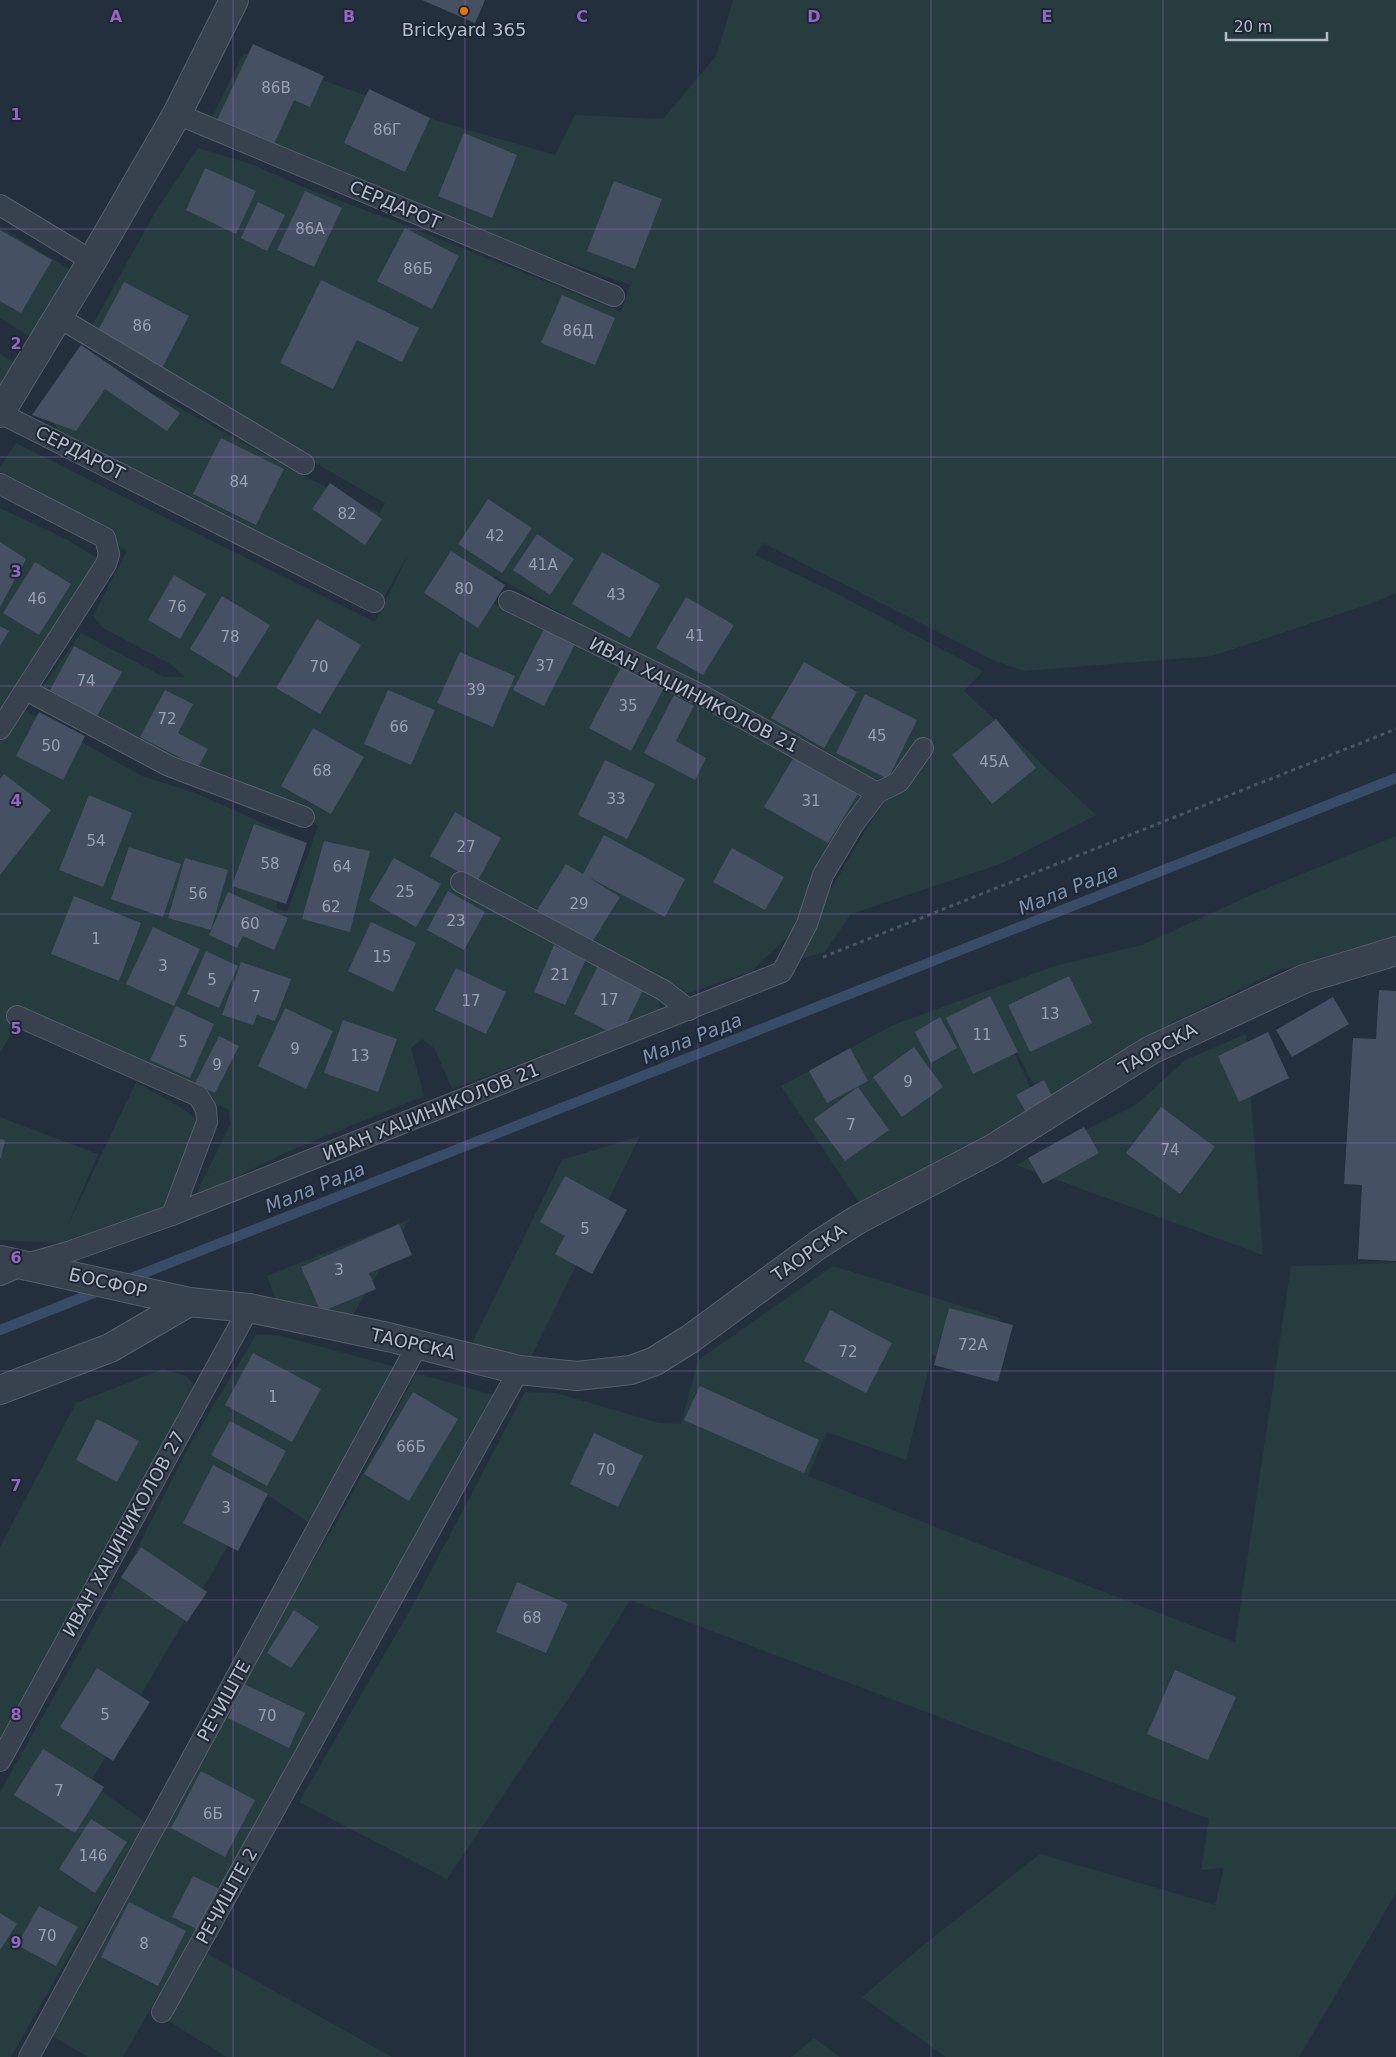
<svg xmlns="http://www.w3.org/2000/svg" width="1396" height="2057" viewBox="0 0 1396 2057" font-family="'DejaVu Sans',sans-serif">
	<style>
		.green { fill: #263c3f }
		.lines { fill: none; stroke-linecap: round; stroke-linejoin: round }
		.stream { stroke: #394c67; stroke-width: 10 }
		.building { fill: #455162 }
		.service-casing { stroke: #565f6c; stroke-width: 22 }
		.minor-casing { stroke: #565f6c; stroke-width: 30 }
		.path { stroke: #44595c; stroke-width: 3; stroke-dasharray: 4 4; stroke-linecap: butt }
		.service { stroke: #38414e; stroke-width: 20 }
		.minor { stroke: #38414e; stroke-width: 28 }
		.grid { fill: none; stroke: #9266c3; stroke-width: 1; stroke-opacity: 0.55 }
		.food-dot { fill: #e8710a; stroke: #1d2633; stroke-width: 2 }
		.labels { text-anchor: middle; stroke-width: 4; stroke-linejoin: round; paint-order: stroke }
		.number-label { font-size: 15px; fill: #98a1af }
		.poi-label { font-size: 18px; fill: #b4bcc9; stroke: #1d2633 }
		.street-label { font-size: 18px; fill: #b4bcc9; stroke: #1d2633 }
		.water-label { font-size: 19px; font-style: italic; fill: #7c92b1; stroke: #1d2633 }
		.grid-label { font-size: 16px; text-anchor: middle; font-weight: bold; fill: #9266c3; stroke: #1d2633; stroke-width: 4; stroke-linejoin: round; paint-order: stroke }
	</style>
	<rect width="100%" height="100%" fill="#242f3e"/>
	<g class="green">
		<path d="M733,0H1396V593L1372,603L1212,656L1025,671L995,661L763,543L755,555L828,589L983,671L964,691L1096,815L1003,863L851,914L825,952L788,962L867,828L901,775L889,790L825,751L756,718L627,646H620L495,576L485,599C612,662 739,722 860,796L812,882L790,935L750,972L683,995L657,997L661,1011L452,1089L435,1049L422,1039L411,1048L424,1096L289,1151L194,1198L230,1125L229,1110L188,1090L16,1025L0,1053V508L68,540L97,558L96,573L15,705L142,776L196,793L295,838L276,908L287,912L318,826L258,792L211,780L39,692L81,633L164,677H184L172,665L103,628L93,616L127,551L0,484V467L16,443L375,622L409,553L380,604L62,443L54,423L38,414L78,353L310,479L380,513L385,503L88,333L157,209L198,148L254,165L298,185L392,220L621,312L630,285L408,207L207,128L243,54H249L438,121L555,155L575,115L663,119L716,56Z"/>
		<polygon points="0,227 70,270 30,337 0,318"/>
		<polygon points="0,354 15,363 0,385"/>
		<polygon points="1396,836 1396,944 1282,969 1178,1020 1112,1062 1046,1108 992,1006 1041,1110 862,1207 781,1086 893,1025 1058,965 1142,945 1253,894"/>
		<polygon points="1246,1034 1263,1255 1016,1165 1136,1105 1185,1060"/>
		<polygon points="136,1082 190,1113 200,1127 166,1207 60,1243 0,1240 0,1117 98,1154 67,1227"/>
		<polygon points="640,1136 528,1363 469,1349 562,1160"/>
		<polygon points="410,1219 350,1320 276,1300 267,1276"/>
		<polygon points="1396,1263 1396,1893 1299,2057 946,2057 862,1997 921,1947 1040,1854 1215,1905 1224,1868 1201,1870 1209,1819 630,1600 580,1681 447,1879 299,1802 413,1605 525,1392 556,1393 659,1423 681,1424 698,1360 833,1266 1000,1318 990,1369 932,1355 906,1460 827,1432 808,1476 953,1534 1235,1642 1291,1266"/>
		<polygon points="256,1335 278,1335 403,1369 314,1526 260,1490 90,1783 145,1822 11,2057 0,2057 0,1792 133,1557 188,1448"/>
		<polygon points="163,1369 186,1376 195,1387 0,1750 0,1547 76,1403"/>
		<polygon points="416,1373 500,1397 268,1808 189,1941 123,2057 88,2057 52,2036 120,1899 253,1657 336,1524"/>
		<polygon points="206,1953 392,2057 227,2057 163,2018"/>
		<polygon points="814,2038 840,2057 791,2057"/>
	</g>
	<g class="lines">
		<g class="stream">
			<polyline points="124,1281 1396,778"/>
			<polyline points="0,1330 101,1290"/>
		</g>
	</g>
	<g class="building">
		<polygon points="422,0 485,0 475,23"/>
		<polygon points="253,44 324,76 310,107 294,100 273,146 217,120"/>
		<polygon points="369,89 430,118 405,172 344,143"/>
		<polygon points="464,133 517,155 492,218 438,196"/>
		<polygon points="205,168 256,191 236,234 186,210"/>
		<polygon points="614,181 662,199 635,269 587,251"/>
		<polygon points="305,191 342,208 314,267 277,250"/>
		<polygon points="258,202 285,215 267,251 241,238"/>
		<polygon points="405,228 459,256 432,309 377,281"/>
		<polygon points="0,230 52,260 21,313 0,301"/>
		<polygon points="321,280 419,328 402,362 357,340 333,389 280,363"/>
		<polygon points="124,282 189,316 161,370 95,336"/>
		<polygon points="562,295 615,318 595,365 541,343"/>
		<polygon points="81,345 180,413 167,431 105,389 76,431 32,415"/>
		<polygon points="221,438 284,469 256,525 193,494"/>
		<polygon points="330,483 382,519 365,545 312,509"/>
		<polygon points="488,499 532,528 502,573 458,544"/>
		<polygon points="537,534 574,559 550,595 513,570"/>
		<polygon points="0,542 26,559 0,607"/>
		<polygon points="451,551 505,585 478,628 424,593"/>
		<polygon points="602,552 660,585 630,638 572,604"/>
		<polygon points="35,562 71,584 39,635 3,613"/>
		<polygon points="174,575 206,594 180,639 148,620"/>
		<polygon points="222,596 270,625 237,678 190,649"/>
		<polygon points="686,597 734,625 703,675 656,648"/>
		<polygon points="317,619 361,645 320,714 276,688"/>
		<polygon points="0,626 9,631 0,646"/>
		<polygon points="545,627 576,642 544,706 513,690"/>
		<polygon points="74,646 122,672 97,716 50,690"/>
		<polygon points="460,652 515,676 493,727 437,703"/>
		<polygon points="624,662 666,684 631,751 589,728"/>
		<polygon points="804,662 857,692 824,748 771,718"/>
		<polygon points="165,690 193,704 178,733 208,749 198,767 140,737"/>
		<polygon points="388,690 435,710 411,765 364,744"/>
		<polygon points="865,694 917,720 888,779 836,753"/>
		<polygon points="674,695 694,706 676,741 706,758 695,780 644,753"/>
		<polygon points="39,712 85,736 63,780 16,756"/>
		<polygon points="996,719 1036,768 992,804 952,755"/>
		<polygon points="313,728 364,757 331,814 281,786"/>
		<polygon points="794,757 858,794 828,843 764,807"/>
		<polygon points="605,760 655,784 627,839 578,815"/>
		<polygon points="4,774 51,810 0,875 0,779"/>
		<polygon points="89,795 132,813 103,887 59,870"/>
		<polygon points="455,812 501,838 477,882 430,856"/>
		<polygon points="254,824 307,843 286,904 232,886"/>
		<polygon points="604,835 685,879 665,917 588,877 620,897 591,944 537,910 566,864 583,874"/>
		<polygon points="324,841 370,851 350,932 302,919"/>
		<polygon points="129,847 181,864 163,917 111,899"/>
		<polygon points="732,848 784,877 765,910 713,882"/>
		<polygon points="185,858 228,870 211,930 168,918"/>
		<polygon points="394,858 441,884 416,927 369,900"/>
		<polygon points="448,891 485,912 464,950 427,930"/>
		<polygon points="228,892 288,918 274,950 243,936 237,948 209,935"/>
		<polygon points="74,896 141,923 119,981 51,954"/>
		<polygon points="371,922 416,943 393,992 348,971"/>
		<polygon points="153,927 200,949 174,1006 126,984"/>
		<polygon points="554,945 586,959 565,1005 534,992"/>
		<polygon points="206,951 238,966 219,1008 187,994"/>
		<polygon points="241,962 291,979 275,1021 257,1015 253,1025 222,1015"/>
		<polygon points="599,964 645,986 620,1037 574,1014"/>
		<polygon points="456,968 506,992 486,1034 435,1010"/>
		<polygon points="1069,976 1092,1023 1030,1052 1008,1005"/>
		<polygon points="1379,990 1396,991 1396,1261 1358,1259 1362,1185 1344,1184 1353,1038 1376,1039"/>
		<polygon points="990,996 1018,1052 973,1074 946,1018"/>
		<polygon points="1333,997 1349,1024 1292,1057 1276,1030"/>
		<polygon points="176,1006 214,1024 190,1078 150,1060"/>
		<polygon points="285,1008 333,1031 306,1089 258,1066"/>
		<polygon points="940,1017 957,1048 931,1063 915,1032"/>
		<polygon points="343,1020 397,1039 378,1092 324,1073"/>
		<polygon points="1268,1032 1289,1078 1239,1102 1218,1056"/>
		<polygon points="219,1036 239,1046 215,1093 195,1083"/>
		<polygon points="914,1047 943,1087 902,1117 873,1077"/>
		<polygon points="850,1048 868,1081 827,1103 809,1071"/>
		<polygon points="1044,1080 1056,1104 1030,1119 1016,1095"/>
		<polygon points="858,1087 889,1130 845,1161 814,1119"/>
		<polygon points="1161,1107 1215,1147 1180,1194 1126,1153"/>
		<polygon points="1084,1127 1099,1153 1043,1184 1028,1158"/>
		<polygon points="0,1139 5,1140 1,1158 0,1158"/>
		<polygon points="565,1176 627,1210 592,1274 555,1254 565,1236 540,1222"/>
		<polygon points="399,1224 412,1255 369,1273 376,1289 321,1312 301,1267"/>
		<polygon points="949,1308 1013,1325 998,1382 934,1365"/>
		<polygon points="830,1310 892,1343 866,1393 804,1361"/>
		<polygon points="253,1353 321,1389 292,1442 225,1405"/>
		<polygon points="700,1386 819,1440 804,1473 684,1420"/>
		<polygon points="413,1392 458,1419 409,1501 364,1474"/>
		<polygon points="97,1419 139,1441 117,1482 76,1460"/>
		<polygon points="230,1421 286,1451 267,1486 211,1455"/>
		<polygon points="594,1433 643,1456 618,1507 570,1484"/>
		<polygon points="213,1465 268,1494 238,1551 183,1523"/>
		<polygon points="141,1547 207,1592 187,1622 121,1577"/>
		<polygon points="517,1582 568,1604 546,1653 496,1632"/>
		<polygon points="294,1610 319,1627 291,1668 267,1653"/>
		<polygon points="97,1668 150,1702 113,1761 60,1727"/>
		<polygon points="1175,1670 1236,1697 1208,1760 1147,1734"/>
		<polygon points="244,1684 305,1713 289,1748 228,1718"/>
		<polygon points="43,1749 104,1787 75,1833 14,1795"/>
		<polygon points="201,1771 255,1800 225,1857 171,1828"/>
		<polygon points="91,1819 127,1842 95,1893 59,1869"/>
		<polygon points="193,1876 222,1890 201,1931 172,1917"/>
		<polygon points="129,1902 186,1931 158,1986 101,1957"/>
		<polygon points="39,1906 78,1927 56,1966 17,1945"/>
		<polygon points="0,1913 17,1924 0,1950"/>
	</g>
	<g class="lines">
		<defs>
			<g id="service">
				<polyline points="177,114 614,296"/>
				<polyline points="0,205 92,261"/>
				<polyline points="58,317 304,464"/>
				<polyline points="0,413 374,602"/>
				<polyline points="0,484 105,538 109,554 106,564 0,729"/>
				<polyline points="509,601 705,697 877,793"/>
				<polyline points="26,690 169,766 304,817"/>
				<polyline points="461,882 663,990 689,1010"/>
				<polyline points="17,1016 198,1096 206,1109 207,1122 172,1215"/>
				<polyline points="0,1275 26,1264 71,1251 172,1215 782,972 807,924 823,875 853,825 877,793 899,782 923,748"/>
				<polyline points="0,1761 249,1308"/>
				<polyline points="162,2012 519,1370"/>
				<polyline points="29,2057 418,1344"/>
			</g>
			<g id="minor">
				<polyline points="0,413 92,261 177,114 234,0"/>
				<polyline points="0,1260 189,1302 249,1308 388,1337 519,1370 577,1376 631,1370 655,1361 690,1339 818,1245 857,1220 994,1148 1151,1050 1304,979 1396,951"/>
				<polyline points="0,1390 110,1348 189,1302"/>
			</g>
		</defs>
		<use href="#service" class="service-casing"/>
		<use href="#minor" class="minor-casing"/>
		<polyline class="path" points="823,957 1396,729"/>
		<use href="#service" class="service"/>
		<use href="#minor" class="minor"/>
	</g>
	<path class="grid" d="M233,0V2057M465,0V2057M698,0V2057M931,0V2057M1163,0V2057M0,229H1396M0,457H1396M0,686H1396M0,914H1396M0,1143H1396M0,1371H1396M0,1600H1396M0,1828H1396"/>
	<circle class="food-dot" cx="464" cy="11" r="5"/>
	<g class="labels">
		<g class="number-label">
			<text x="276" y="93">86В</text>
			<text x="387" y="135">86Г</text>
			<text x="310" y="234">86А</text>
			<text x="418" y="274">86Б</text>
			<text x="142" y="331">86</text>
			<text x="578" y="336">86Д</text>
			<text x="239" y="487">84</text>
			<text x="347" y="519">82</text>
			<text x="495" y="541">42</text>
			<text x="543" y="570">41А</text>
			<text x="464" y="594">80</text>
			<text x="616" y="600">43</text>
			<text x="37" y="604">46</text>
			<text x="177" y="612">76</text>
			<text x="695" y="641">41</text>
			<text x="230" y="642">78</text>
			<text x="545" y="671">37</text>
			<text x="319" y="672">70</text>
			<text x="86" y="686">74</text>
			<text x="476" y="695">39</text>
			<text x="628" y="711">35</text>
			<text x="167" y="724">72</text>
			<text x="399" y="732">66</text>
			<text x="877" y="741">45</text>
			<text x="51" y="751">50</text>
			<text x="994" y="767">45А</text>
			<text x="322" y="776">68</text>
			<text x="616" y="804">33</text>
			<text x="811" y="806">31</text>
			<text x="96" y="846">54</text>
			<text x="466" y="852">27</text>
			<text x="270" y="869">58</text>
			<text x="342" y="872">64</text>
			<text x="405" y="897">25</text>
			<text x="198" y="899">56</text>
			<text x="579" y="909">29</text>
			<text x="331" y="912">62</text>
			<text x="456" y="926">23</text>
			<text x="250" y="929">60</text>
			<text x="96" y="944">1</text>
			<text x="382" y="962">15</text>
			<text x="163" y="971">3</text>
			<text x="560" y="980">21</text>
			<text x="212" y="985">5</text>
			<text x="256" y="1002">7</text>
			<text x="609" y="1005">17</text>
			<text x="471" y="1006">17</text>
			<text x="1050" y="1019">13</text>
			<text x="982" y="1040">11</text>
			<text x="183" y="1047">5</text>
			<text x="295" y="1054">9</text>
			<text x="360" y="1061">13</text>
			<text x="217" y="1070">9</text>
			<text x="908" y="1087">9</text>
			<text x="851" y="1130">7</text>
			<text x="1170" y="1155">74</text>
			<text x="585" y="1234">5</text>
			<text x="339" y="1275">3</text>
			<text x="973" y="1350">72А</text>
			<text x="848" y="1357">72</text>
			<text x="273" y="1402">1</text>
			<text x="411" y="1452">66Б</text>
			<text x="606" y="1475">70</text>
			<text x="226" y="1513">3</text>
			<text x="532" y="1623">68</text>
			<text x="105" y="1720">5</text>
			<text x="267" y="1721">70</text>
			<text x="59" y="1796">7</text>
			<text x="213" y="1819">6Б</text>
			<text x="93" y="1861">146</text>
			<text x="47" y="1941">70</text>
			<text x="144" y="1949">8</text>
		</g>
		<g class="poi-label">
			<text x="464" y="36">Brickyard 365</text>
		</g>
		<g class="street-label">
			<text transform="translate(395 205) rotate(23)" y="6">СЕРДАРОТ</text>
			<text transform="translate(80 453) rotate(27)" y="6">СЕРДАРОТ</text>
			<text transform="translate(694 695) rotate(27)" y="6">ИВАН ХАЏИНИКОЛОВ 21</text>
			<text transform="translate(1158 1049) rotate(-29)" y="6">ТАОРСКА</text>
			<text transform="translate(431 1112) rotate(-22)" y="6">ИВАН ХАЏИНИКОЛОВ 21</text>
			<text transform="translate(809 1253) rotate(-35)" y="6">ТАОРСКА</text>
			<text transform="translate(108 1283) rotate(13)" y="6">БОСФОР</text>
			<text transform="translate(413 1344) rotate(13)" y="6">ТАОРСКА</text>
			<text transform="translate(124 1534) rotate(-61)" y="6">ИВАН ХАЏИНИКОЛОВ 27</text>
			<text transform="translate(224 1701) rotate(-61)" y="6">РЕЧИШТЕ</text>
			<text transform="translate(227 1896) rotate(-61)" y="6">РЕЧИШТЕ 2</text>
		</g>
		<g class="water-label">
			<text transform="translate(1068 889) rotate(-22)" y="7">Мала Рада</text>
			<text transform="translate(692 1038) rotate(-22)" y="7">Мала Рада</text>
			<text transform="translate(315 1187) rotate(-22)" y="7">Мала Рада</text>
		</g>
	</g>
	<g class="grid-label">
		<text x="116" y="22">A</text>
		<text x="349" y="22">B</text>
		<text x="582" y="22">C</text>
		<text x="814" y="22">D</text>
		<text x="1047" y="22">E</text>
		<text x="16" y="120">1</text>
		<text x="16" y="349">2</text>
		<text x="16" y="577">3</text>
		<text x="16" y="806">4</text>
		<text x="16" y="1034">5</text>
		<text x="16" y="1263">6</text>
		<text x="16" y="1491">7</text>
		<text x="16" y="1720">8</text>
		<text x="16" y="1948">9</text>
	</g>
	<path d="M1226 32v8h101v-8" fill="none" stroke="#b4bcc9" stroke-width="2.5"/>
	<text x="1234" y="32" font-size="15" fill="#b4bcc9" stroke="#1d2633" stroke-width="4" paint-order="stroke">20 m</text>
</svg>
